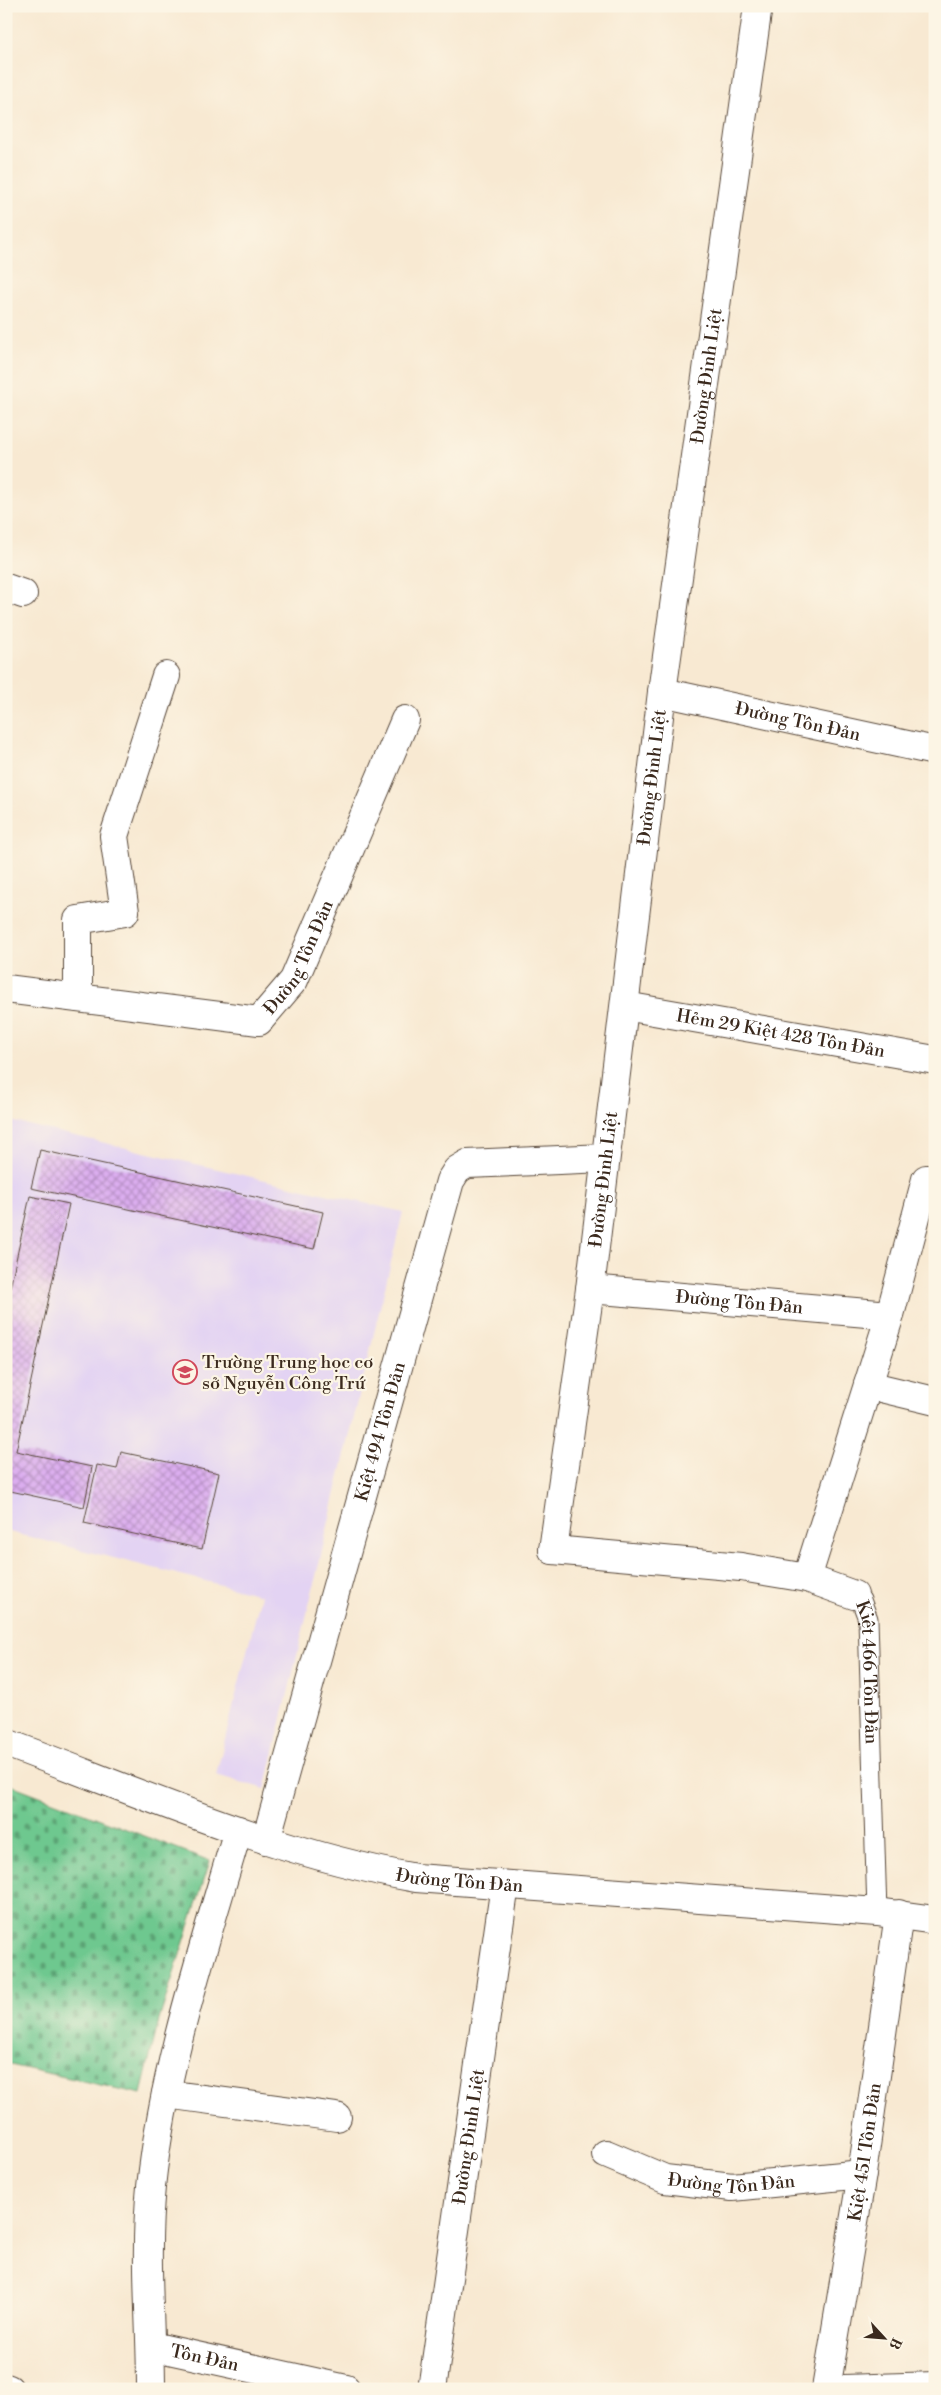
<svg xmlns="http://www.w3.org/2000/svg" width="941" height="2395" viewBox="0 0 941 2395" font-family="'Libre Bodoni',serif">
	<style>
		.built { fill: #e3d3f3 }
		.cemetery { fill: url(#cemetery-stones); stroke: #547956 }
		.building { fill: url(#building-cross-hatch) }
		.lines { fill: none; stroke-linecap: round; stroke-linejoin: round }
		.service-casing { stroke: #574739; stroke-width: 21 }
		.minor-casing { stroke: #574739; stroke-width: 30 }
		.tertiary-casing { stroke: #574739; stroke-width: 30 }
		.service { stroke: #fff; stroke-width: 19 }
		.minor { stroke: #fff; stroke-width: 28 }
		.tertiary { stroke: #fff; stroke-width: 28 }
		.labels { text-anchor: middle; stroke-width: 4.5; stroke-linejoin: round; paint-order: stroke }
		.street-label { font-size: 18px; fill: #3b2a1e; stroke: #fcf5e5 }
		.poi-label { font-size: 18px; fill: #3b2a1e; stroke: #fcf5e5; text-anchor: start }
	</style>
	<defs>
		<pattern id="cemetery-stones" width="16" height="16" patternUnits="userSpaceOnUse" patternTransform="scale(1.25)"><rect width="16" height="16" fill="#6ec88f"/><path d="M2 7V4a2 2 0 0 1 4 0v3zM10 15v-3a2 2 0 0 1 4 0v3z" fill="#5ca374"/></pattern>
		<pattern id="building-cross-hatch" width="8" height="8" patternUnits="userSpaceOnUse" patternTransform="scale(1.25)"><rect width="8" height="8" fill="#dbadef"/><path d="M0 0l8 8M0 8l8-8" fill="none" stroke="#b38dc1"/></pattern>
	</defs>
	<rect width="100%" height="100%" fill="#fcf5e5"/>
	<filter id="ink" filterUnits="userSpaceOnUse"><feTurbulence type="fractalNoise" baseFrequency=".02" numOctaves="2"/><feDisplacementMap in="SourceGraphic" scale="10" xChannelSelector="R" yChannelSelector="G"/><feConvolveMatrix kernelMatrix="1 2 1 2 8 2 1 2 1" color-interpolation-filters="sRGB"/></filter>
	<filter id="wash" filterUnits="userSpaceOnUse"><feTurbulence type="fractalNoise" baseFrequency=".0096" numOctaves="4" result="noise"/><feDisplacementMap in="SourceGraphic" scale="20" xChannelSelector="R" yChannelSelector="G"/><feGaussianBlur stdDeviation="1.12" result="paint"/><feColorMatrix in="noise" values="0 0 0 0 0 0 0 0 0 0 0 0 0 0 0 0 0 1.4 0 .05"/><feComposite in="paint" operator="in"/></filter>
	<g filter="url(#wash)">
		<rect width="100%" height="100%" fill="#f8e9d2"/>
		<polygon class="built" points="6,1120 403,1212 265,1789 216,1775 261,1595 6,1531"/>
		<polygon class="cemetery" points="6,1783 210,1861 159,2020 141,2094 6,2064"/>
		<g id="blocks">
			<g class="building">
				<polygon points="40,1150 323,1212 314,1249 31,1188"/>
				<polygon points="30,1196 69,1204 16,1451 92,1467 84,1507 6,1490 6,1306"/>
				<polygon points="121,1452 219,1473 202,1549 84,1523 97,1465 117,1469"/>
			</g>
		</g>
	</g>
	<g filter="url(#ink)">
		<use href="#blocks" fill-opacity="0" stroke="#574739" stroke-width="1"/>
		<g class="lines">
			<defs>
				<g id="service">
					<path id="s1" d="M854,1595L861,1600L868,1619L877,1912"/>
				</g>
				<g id="minor">
					<polyline points="6,588 23,594"/>
					<path id="s2" d="M662,692L935,751"/>
					<path id="s3" d="M6,989L259,1021L294,980L405,720"/>
					<polyline points="78,998 78,920 125,912 114,836 166,676"/>
					<path id="s4" d="M625,1006L935,1060"/>
					<path id="s5" d="M590,1289L890,1315"/>
					<polyline points="868,1385 935,1401"/>
					<polyline points="553,1550 741,1567 807,1578 854,1595"/>
					<polyline points="807,1578 890,1315 926,1179 935,1180"/>
					<path id="s6" d="M266,1840L450,1181L457,1170L467,1164L605,1158"/>
					<polyline points="166,2094 337,2117"/>
					<path id="s7" d="M606,2154L665,2179L732,2187L862,2174"/>
					<path id="s8" d="M151,2346L346,2389"/>
					<polyline points="6,2388 9,2389"/>
					<path d="M151,2389C151,2322 144,2254 151,2187C164,2065 204,1947 238,1830"/>
					<path id="s9" d="M826,2389L862,2174L899,1914"/>
					<polyline points="844,2389 935,2386"/>
				</g>
				<g id="tertiary">
					<path id="s10" d="M553,1550L590,1289L662,692L758,6"/>
					<path id="s11" d="M6,1743C141,1793 274,1853 416,1878L877,1912L935,1920"/>
					<path id="s12" d="M432,2389L505,1885"/>
				</g>
			</defs>
			<use href="#service" class="service-casing"/>
			<use href="#minor" class="minor-casing"/>
			<use href="#tertiary" class="tertiary-casing"/>
			<use href="#service" class="service"/>
			<use href="#minor" class="minor"/>
			<use href="#tertiary" class="tertiary"/>
		</g>
	</g>
	<defs>
		<symbol id="school-ring" viewBox="-11 -11 22 22"><circle r="9.5" fill="#fcf5e5" stroke="#d1495b" stroke-width="1.5"/><path d="M0-5L7-2L0 1L-7-2ZM-4 1L0 2.5L4 1V4Q0 6-4 4Z" fill="#d1495b"/></symbol>
	</defs>
	<g fill-rule="evenodd">
		<use href="#school-ring" x="171" y="1358" width="28" height="28"/>
	</g>
	<g class="labels">
		<g class="street-label">
			<text dy="6" stroke="none"><textPath href="#s10" startOffset="1184">Đường Đinh Liệt</textPath></text>
			<text dy="6" stroke="none"><textPath href="#s2" startOffset="139">Đường Tôn Đản</textPath></text>
			<text dy="6" stroke="none"><textPath href="#s10" startOffset="779">Đường Đinh Liệt</textPath></text>
			<text dy="6" stroke="none"><textPath href="#s3" startOffset="331">Đường Tôn Đản</textPath></text>
			<text dy="6" stroke="none"><textPath href="#s4" startOffset="158">Hẻm 29 Kiệt 428 Tôn Đản</textPath></text>
			<text dy="6" stroke="none"><textPath href="#s10" startOffset="374">Đường Đinh Liệt</textPath></text>
			<text dy="6" stroke="none"><textPath href="#s5" startOffset="150">Đường Tôn Đản</textPath></text>
			<text dy="6" stroke="none"><textPath href="#s6" startOffset="424">Kiệt 494 Tôn Đản</textPath></text>
			<text dy="6" stroke="none"><textPath href="#s1" startOffset="82">Kiệt 466 Tôn Đản</textPath></text>
			<text dy="6" stroke="none"><textPath href="#s11" startOffset="476">Đường Tôn Đản</textPath></text>
			<text dy="6" stroke="none"><textPath href="#s12" startOffset="255">Đường Đinh Liệt</textPath></text>
			<text dy="6" stroke="none"><textPath href="#s9" startOffset="240">Kiệt 451 Tôn Đản</textPath></text>
			<text dy="6" stroke="none"><textPath href="#s7" startOffset="131">Đường Tôn Đản</textPath></text>
			<text dy="6" stroke="none"><textPath href="#s8" startOffset="55">Tôn Đản</textPath></text>
		</g>
		<g class="poi-label">
			<text x="202" y="1368">Trường Trung học cơ<tspan x="202" dy="21">sở Nguyễn Công Trứ</tspan></text>
		</g>
	</g>
	<rect width="941" height="2395" fill="none" stroke="#fcf5e5" stroke-width="25"/>
	<g transform="translate(884 2338) rotate(116)" stroke="#fcf5e5" stroke-width="4" paint-order="stroke">
	<path d="M0-4L9 19L0 12L-9 19Z" fill="#3b2a1e"/>
	<text y="-8" font-size="14" font-weight="bold" text-anchor="middle" fill="#3b2a1e">B</text>
	</g>
</svg>
